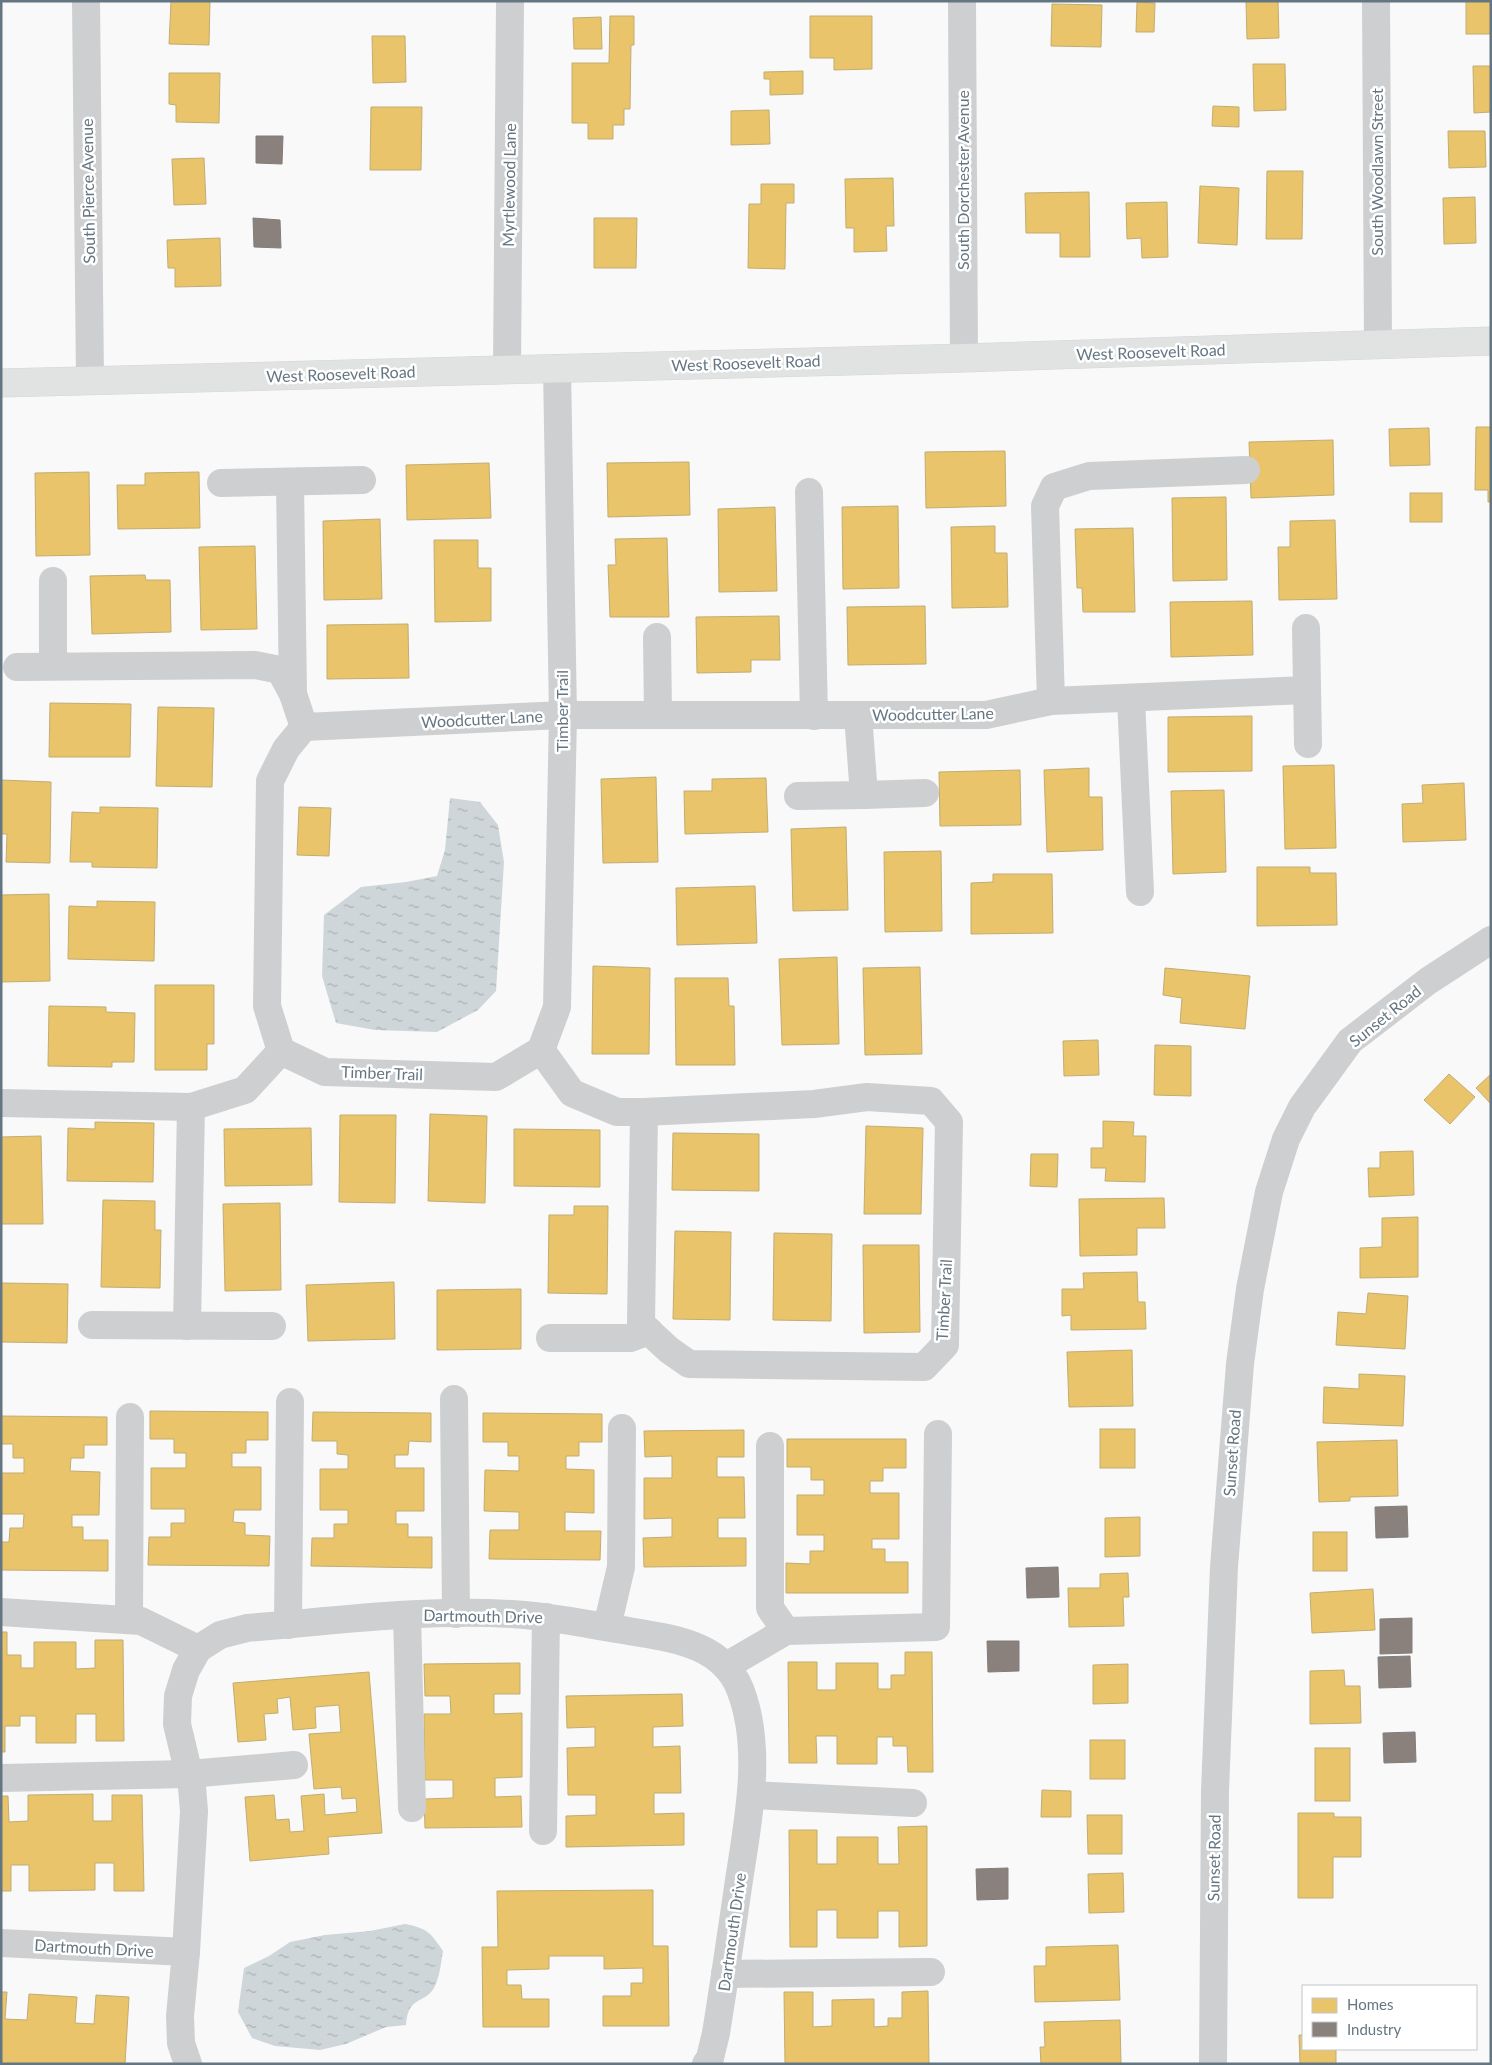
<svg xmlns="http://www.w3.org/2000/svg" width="1492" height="2065" viewBox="0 0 1492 2065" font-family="Lato,sans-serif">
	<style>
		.water { fill: url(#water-ripples) }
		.homes { fill: #e9c46a; stroke: #c1ad72 }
		.industry { fill: #8a817c; stroke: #7f7e7e }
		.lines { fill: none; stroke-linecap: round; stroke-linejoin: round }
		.major-casing { stroke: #d5d6d7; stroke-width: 29 }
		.minor { stroke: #cecfd0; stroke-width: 28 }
		.major { stroke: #e1e2e2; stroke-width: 28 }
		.labels { text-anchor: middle; stroke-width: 5; stroke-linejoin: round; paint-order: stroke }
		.street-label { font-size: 16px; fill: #657683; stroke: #fff }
	</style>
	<defs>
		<pattern id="water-ripples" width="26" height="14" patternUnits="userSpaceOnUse" patternTransform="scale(1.25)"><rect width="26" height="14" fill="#ced6d9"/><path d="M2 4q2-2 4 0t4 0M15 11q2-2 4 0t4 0" fill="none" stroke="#abb2b5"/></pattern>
	</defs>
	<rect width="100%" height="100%" fill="#f9f9f9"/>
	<g class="water">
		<polygon points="450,798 480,802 498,825 504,862 496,991 478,1010 437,1032 375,1030 336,1023 322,976 324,915 361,887 406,882 437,876 445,850"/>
		<path d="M405,1924C427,1928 431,1933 443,1951C441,1962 440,1976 435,1986C426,2005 408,1994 406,2025L386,2027L346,2044L320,2050L275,2046L252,2038L238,2012L244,1968L269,1956L290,1942L325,1935L370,1931Z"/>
	</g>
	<g class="homes">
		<polygon points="171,1 210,1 209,45 169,44"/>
		<polygon points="1246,1 1278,1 1279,38 1247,39"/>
		<rect x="1466" y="1" width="25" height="33"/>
		<polygon points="1137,2 1155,3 1154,32 1136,32"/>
		<polygon points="1052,4 1102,5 1101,47 1051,46"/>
		<polygon points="610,16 634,16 634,45 631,45 630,109 624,109 624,125 613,125 613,139 588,139 588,123 572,123 572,63 609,63"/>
		<polygon points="810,16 872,16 872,69 834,70 834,58 810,58"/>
		<polygon points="601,17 602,49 574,49 573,18"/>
		<polygon points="372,36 405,36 406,82 373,83"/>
		<polygon points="1253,64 1285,64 1286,110 1254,111"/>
		<polygon points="1473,66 1491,66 1491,112 1474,113"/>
		<polygon points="803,71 803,94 770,95 770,79 764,79 764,72"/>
		<polygon points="169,73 220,73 219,123 176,122 176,105 169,104"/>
		<polygon points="1213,106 1239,107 1239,127 1212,126"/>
		<polygon points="371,107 422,107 421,170 370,170"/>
		<polygon points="769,110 770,144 731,145 731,111"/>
		<polygon points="1448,131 1485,131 1486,167 1449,168"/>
		<polygon points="204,158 206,204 174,205 172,159"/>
		<polygon points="1267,171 1303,171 1302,239 1266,239"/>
		<polygon points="893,178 894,226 886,226 887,251 854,252 854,228 846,228 845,179"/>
		<polygon points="761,184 794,184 794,203 786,203 785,269 748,268 749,204 761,204"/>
		<polygon points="1200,186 1239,188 1237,245 1198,243"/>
		<polygon points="1089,192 1090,257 1060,257 1060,233 1026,233 1025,193"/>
		<polygon points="1475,197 1476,243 1444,244 1443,198"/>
		<polygon points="1167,202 1168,257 1142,258 1141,238 1127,239 1126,203"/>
		<polygon points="594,218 637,218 636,268 594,268"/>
		<polygon points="220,238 221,286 175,287 175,268 168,268 167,240"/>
		<polygon points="1476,427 1491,427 1491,502 1488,502 1488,490 1475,490"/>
		<polygon points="1429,428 1430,465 1390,466 1389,429"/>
		<polygon points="1333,440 1334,495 1251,498 1249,442"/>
		<polygon points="1005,451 1006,506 926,508 925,452"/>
		<polygon points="689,462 690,515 608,517 607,463"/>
		<polygon points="489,463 491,518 407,520 406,465"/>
		<polygon points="89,472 90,555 36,556 35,473"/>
		<polygon points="199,472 200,528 118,529 117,485 145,485 145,473"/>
		<rect x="1410" y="493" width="32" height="29"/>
		<polygon points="1226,497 1227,580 1173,581 1172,498"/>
		<polygon points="898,506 899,588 843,589 842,507"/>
		<polygon points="775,507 777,591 719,592 718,509"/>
		<polygon points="380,519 382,599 324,600 323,521"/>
		<polygon points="1335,520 1337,599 1279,600 1278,547 1290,547 1290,521"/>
		<polygon points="995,526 995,553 1007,553 1008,607 952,608 951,527"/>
		<polygon points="1133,528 1135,612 1083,612 1082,588 1077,588 1075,529"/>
		<polygon points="667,538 669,617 610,617 608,565 616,565 615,539"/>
		<polygon points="434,540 478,540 478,568 491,568 491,621 435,622"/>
		<polygon points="255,546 257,629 201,630 199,547"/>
		<polygon points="145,575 146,580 170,580 171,632 92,634 90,576"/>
		<polygon points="1252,601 1253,655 1171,657 1170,602"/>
		<polygon points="925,606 926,664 848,665 847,607"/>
		<polygon points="779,616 780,660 751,660 751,672 697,673 696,617"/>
		<polygon points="408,624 409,678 327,679 327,625"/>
		<polygon points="50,703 131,704 130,757 49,757"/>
		<polygon points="158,707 214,708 212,787 156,786"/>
		<polygon points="1252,716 1252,771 1168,772 1168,717"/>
		<polygon points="1334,765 1336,848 1285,849 1283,766"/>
		<polygon points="1089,768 1089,797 1102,797 1103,850 1047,852 1044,770"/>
		<polygon points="1020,770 1021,825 940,826 939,772"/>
		<polygon points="656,777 658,862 603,863 601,779"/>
		<polygon points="766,778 768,832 685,834 684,791 712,791 712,779"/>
		<polygon points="1,780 51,782 50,863 6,862 7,834 1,834"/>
		<polygon points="1464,783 1466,840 1403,842 1402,804 1423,803 1422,785"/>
		<polygon points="1224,790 1226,872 1173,874 1171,791"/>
		<polygon points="100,807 158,808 157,868 92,867 92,862 70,862 72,812 100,813"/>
		<polygon points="299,807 331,808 329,856 297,855"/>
		<polygon points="846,827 848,910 793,911 791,829"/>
		<polygon points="941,851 942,931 885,932 884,852"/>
		<polygon points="1257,867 1310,867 1310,873 1336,873 1337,925 1257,926"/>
		<polygon points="993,874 1052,874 1053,933 971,934 971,883 993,882"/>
		<polygon points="755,886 757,943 677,945 676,888"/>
		<polygon points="49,894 50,981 1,982 1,895"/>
		<polygon points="97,901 155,902 154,961 68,959 69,906 97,907"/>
		<polygon points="837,957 839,1044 782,1045 779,959"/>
		<polygon points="593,966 650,968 649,1054 592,1054"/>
		<polygon points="920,967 922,1054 865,1055 863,968"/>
		<polygon points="1165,968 1250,976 1245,1029 1180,1023 1182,998 1163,995"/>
		<polygon points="675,978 728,978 729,1006 734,1006 735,1065 676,1065"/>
		<polygon points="155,985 214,985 214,1044 207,1044 207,1070 155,1070"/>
		<polygon points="49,1006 106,1007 106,1012 135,1013 134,1062 112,1062 112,1067 48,1066"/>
		<polygon points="1098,1040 1099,1075 1064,1076 1063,1041"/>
		<polygon points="1155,1045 1191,1046 1191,1096 1154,1095"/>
		<polygon points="1449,1074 1475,1097 1450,1124 1424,1100"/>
		<polygon points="1491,1074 1491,1104 1476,1088"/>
		<polygon points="430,1114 487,1116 485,1203 428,1201"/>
		<polygon points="340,1115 396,1115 395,1203 339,1202"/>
		<polygon points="1103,1121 1134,1122 1133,1136 1146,1136 1145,1182 1105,1181 1106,1168 1091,1168 1091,1148 1103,1148"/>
		<polygon points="95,1122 154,1123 153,1182 67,1181 68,1128 95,1129"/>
		<polygon points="866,1126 923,1128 921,1214 864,1214"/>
		<polygon points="311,1128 312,1185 225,1186 224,1129"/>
		<polygon points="514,1129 600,1130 600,1187 514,1186"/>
		<polygon points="673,1133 759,1134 759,1191 672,1190"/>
		<polygon points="41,1136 43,1224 1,1224 1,1137"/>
		<polygon points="1413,1151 1414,1195 1369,1197 1368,1168 1380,1168 1380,1152"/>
		<polygon points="1031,1154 1058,1154 1057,1187 1030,1186"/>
		<polygon points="1164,1198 1165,1228 1137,1228 1137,1255 1080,1256 1079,1199"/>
		<polygon points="103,1200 155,1201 155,1230 161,1230 160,1288 101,1287"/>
		<polygon points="280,1203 281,1290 225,1291 223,1204"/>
		<polygon points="574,1206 608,1206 607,1294 548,1293 549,1215 574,1215"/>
		<polygon points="1418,1217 1418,1277 1360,1278 1360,1248 1382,1247 1382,1218"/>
		<polygon points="675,1231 731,1232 730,1320 673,1319"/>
		<polygon points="774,1233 832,1234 831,1321 773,1320"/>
		<polygon points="863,1245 919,1245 920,1332 864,1333"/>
		<polygon points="1137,1272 1138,1302 1145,1302 1146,1329 1071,1330 1071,1315 1062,1316 1062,1289 1084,1289 1083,1273"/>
		<polygon points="394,1282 395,1339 308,1341 306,1285"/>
		<polygon points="1,1283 68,1284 67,1343 1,1342"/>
		<polygon points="521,1289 521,1349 437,1350 437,1290"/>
		<polygon points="1368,1293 1408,1296 1405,1349 1336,1345 1338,1312 1366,1314"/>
		<polygon points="1132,1350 1133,1406 1069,1407 1067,1352"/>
		<polygon points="1359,1374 1405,1376 1403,1426 1323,1423 1324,1387 1359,1389"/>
		<polygon points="150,1411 268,1412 268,1440 246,1440 246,1453 232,1453 232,1467 261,1467 261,1510 234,1510 233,1522 245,1523 245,1535 270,1536 269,1566 148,1565 149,1537 171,1537 171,1523 185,1523 185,1509 151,1509 151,1468 186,1468 186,1453 174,1453 174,1439 150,1439"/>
		<polygon points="313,1412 431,1413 431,1442 409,1441 408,1455 395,1455 395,1468 424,1468 424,1511 396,1511 396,1524 408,1524 408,1537 432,1537 432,1568 311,1566 312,1538 334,1538 334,1524 348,1524 348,1510 320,1510 320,1469 348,1469 348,1455 337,1454 337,1441 312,1441"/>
		<polygon points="483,1413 602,1414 602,1442 579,1442 579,1456 566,1456 566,1469 594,1470 594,1513 565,1512 565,1531 601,1531 600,1560 489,1559 490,1530 519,1530 519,1512 484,1511 485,1470 519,1471 519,1456 508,1456 508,1442 483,1442"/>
		<polygon points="1,1416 107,1417 107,1445 84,1445 84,1458 71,1458 70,1471 100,1472 99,1515 72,1515 72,1527 83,1527 83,1540 108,1540 108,1571 1,1570 1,1542 9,1542 10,1528 23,1528 24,1514 1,1514 1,1473 24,1473 24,1458 13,1458 13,1444 1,1444"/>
		<rect x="1100" y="1429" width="35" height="39"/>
		<polygon points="744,1430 744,1457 717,1457 717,1477 744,1477 745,1518 718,1518 718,1538 746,1538 746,1566 644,1567 643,1538 672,1537 672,1518 644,1519 644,1478 672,1478 672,1456 645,1457 644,1431"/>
		<polygon points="787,1439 906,1439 906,1468 883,1468 883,1481 870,1481 870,1493 899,1493 899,1539 872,1539 872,1549 885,1549 885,1562 908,1562 908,1593 786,1593 786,1563 810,1564 810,1551 824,1551 824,1535 797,1535 797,1495 824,1495 824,1480 811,1480 811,1467 787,1467"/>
		<polygon points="1397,1440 1398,1496 1350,1497 1350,1501 1319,1502 1317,1442"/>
		<polygon points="1140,1517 1140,1556 1105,1557 1105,1518"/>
		<rect x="1313" y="1532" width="34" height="39"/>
		<polygon points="1128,1573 1129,1597 1123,1597 1124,1626 1069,1627 1068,1588 1100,1588 1100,1574"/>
		<polygon points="1373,1589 1375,1630 1312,1633 1310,1593"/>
		<polygon points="1,1632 7,1632 7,1655 21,1655 21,1668 34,1668 34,1642 76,1642 76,1669 95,1668 95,1640 123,1640 124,1741 96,1741 96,1714 76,1714 76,1743 36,1743 36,1716 20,1716 20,1726 5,1726 5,1752 1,1752"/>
		<polygon points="905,1652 932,1652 933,1772 908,1772 907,1746 893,1746 893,1737 877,1737 877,1764 837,1764 837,1736 816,1736 817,1763 789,1763 788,1662 817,1662 817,1690 836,1690 836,1663 878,1663 878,1689 891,1689 891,1675 905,1675"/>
		<polygon points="520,1663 520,1694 494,1694 494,1714 522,1713 522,1777 495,1778 495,1797 521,1796 522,1827 425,1828 424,1799 453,1798 453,1780 425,1780 424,1714 451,1714 450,1696 425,1696 424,1664"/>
		<polygon points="1128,1664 1128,1703 1093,1704 1093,1665"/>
		<polygon points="1344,1670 1345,1686 1360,1686 1361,1723 1310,1724 1310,1671"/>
		<polygon points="369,1672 382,1833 328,1837 329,1854 250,1861 245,1797 274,1795 276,1820 289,1819 290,1832 304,1831 301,1796 324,1794 325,1815 357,1812 356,1798 342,1799 341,1787 314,1789 309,1734 341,1732 339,1705 315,1707 316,1728 293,1730 290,1697 277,1699 278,1713 264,1714 266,1740 238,1742 233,1683"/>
		<polygon points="682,1694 683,1726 653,1727 653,1747 680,1746 681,1793 654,1793 654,1814 684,1813 684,1845 566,1847 566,1816 596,1815 596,1795 568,1795 567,1748 595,1747 595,1727 567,1728 566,1696"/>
		<rect x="1090" y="1740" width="35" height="39"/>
		<rect x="1315" y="1748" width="35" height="53"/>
		<polygon points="1042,1790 1071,1791 1071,1817 1041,1817"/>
		<polygon points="93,1794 93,1821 112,1821 112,1795 142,1795 144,1891 114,1891 114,1863 95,1863 95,1890 29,1891 29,1865 11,1865 11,1891 1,1891 1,1796 8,1796 9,1822 28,1821 28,1795"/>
		<polygon points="1298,1813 1334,1813 1334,1817 1361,1817 1361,1857 1333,1857 1333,1898 1298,1898"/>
		<polygon points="1087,1815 1122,1815 1122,1854 1088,1854"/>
		<polygon points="927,1826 927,1946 899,1947 899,1911 878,1911 878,1938 837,1938 837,1910 817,1910 817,1947 790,1947 789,1830 817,1830 817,1864 837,1864 837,1837 878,1837 878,1864 899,1864 898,1827"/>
		<polygon points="1123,1873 1124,1912 1089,1913 1088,1874"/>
		<polygon points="653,1890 653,1946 668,1946 669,2026 603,2026 603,1996 631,1996 631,1983 643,1983 643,1968 604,1969 604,1956 549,1956 549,1969 507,1970 507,1985 521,1985 522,1999 549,1999 549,2027 483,2027 482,1947 498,1947 497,1891"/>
		<polygon points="1118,1945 1120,2000 1035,2002 1034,1966 1046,1966 1046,1947"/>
		<polygon points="928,1991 929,2064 785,2064 784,1992 813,1992 813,2027 832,2026 832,2000 874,1999 874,2027 888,2026 888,2018 902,2018 902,1992"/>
		<polygon points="1,1992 7,1992 5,2019 27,2020 29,1994 77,1997 75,2023 94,2024 96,1995 129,1997 125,2064 1,2064"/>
		<polygon points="1120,2020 1121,2064 1041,2064 1040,2047 1045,2047 1044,2022"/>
		<polygon points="1299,2035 1303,2035 1303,2049 1336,2049 1336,2064 1300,2064"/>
	</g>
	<g class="industry">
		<polygon points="256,136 283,136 282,164 256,163"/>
		<polygon points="253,218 280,220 281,248 254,247"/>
		<polygon points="1407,1506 1408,1537 1376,1538 1375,1507"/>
		<polygon points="1058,1567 1059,1597 1027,1598 1026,1568"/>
		<polygon points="1412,1618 1412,1653 1380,1654 1380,1619"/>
		<polygon points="987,1641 1019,1641 1019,1671 988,1672"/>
		<polygon points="1410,1656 1411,1687 1379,1688 1378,1657"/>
		<polygon points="1415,1732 1416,1762 1384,1763 1383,1733"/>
		<polygon points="1008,1868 1008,1899 977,1900 976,1869"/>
	</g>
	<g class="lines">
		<defs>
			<polyline id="major" points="1,383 964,358 1491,341"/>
		</defs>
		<use href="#major" class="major-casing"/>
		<g class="minor">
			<polyline points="86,1 90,380"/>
			<polyline points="962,1 964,358"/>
			<polyline points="1376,1 1378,344"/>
			<polyline points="507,369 510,1"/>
			<polyline points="290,482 293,694 304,727 563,715 986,715 1051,701 1307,690"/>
			<polyline points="221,483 362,480"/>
			<polyline points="809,492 814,716"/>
			<polyline points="53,581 53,666"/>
			<polyline points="1306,628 1308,744"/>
			<polyline points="657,637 658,715"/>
			<polyline points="17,667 255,665 280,670 293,694"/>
			<polyline points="1131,699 1140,892"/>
			<polyline points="1051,701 1045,506 1054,487 1089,476 1246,470"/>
			<polyline points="304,727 286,749 270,781 267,1006 281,1051 325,1072 496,1077 541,1050 557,1007 563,715 557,368"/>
			<polyline points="864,795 925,793"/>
			<polyline points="798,796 864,795 858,715"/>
			<polyline points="541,1050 572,1093 617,1112 644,1112 641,1324 669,1350 689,1364 924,1367 945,1345 949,1122 931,1101 867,1097 814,1104 644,1112"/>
			<polyline points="1,1103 191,1107"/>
			<polyline points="92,1325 272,1326"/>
			<polyline points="187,1326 191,1107 245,1090 281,1051"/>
			<polyline points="550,1338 630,1338 649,1331"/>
			<polyline points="454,1399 456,1614"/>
			<polyline points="770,1446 770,1608 786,1631"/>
			<polyline points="1,1612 141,1621 198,1649"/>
			<polyline points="407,1616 412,1808"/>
			<polyline points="129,1620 130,1417"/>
			<polyline points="288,1625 290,1402"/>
			<polyline points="607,1627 621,1567 622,1428"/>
			<polyline points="726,1666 786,1631 936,1627 938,1434"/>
			<polyline points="1,1778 189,1774 294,1765"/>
			<polyline points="751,1795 913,1803"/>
			<polyline points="543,1831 546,1617"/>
			<polyline points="1,1943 186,1952"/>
			<polyline points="725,1974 931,1972"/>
			<path d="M188,2064L181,2043L180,2016L186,1952L194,1811L192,1787L177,1724L178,1696L186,1670L198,1649L220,1635L247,1628C334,1621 423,1609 511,1614C549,1616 586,1624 623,1630C666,1638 721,1641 740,1689C764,1750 747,1825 738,1887C731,1935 724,1984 716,2033L710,2058L706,2064"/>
			<polyline points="1213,2064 1215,1791 1224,1567 1240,1364 1250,1289 1269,1192 1286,1139 1302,1107 1350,1041 1428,981 1491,940"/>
		</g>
		<use href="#major" class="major"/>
	</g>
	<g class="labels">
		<g class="street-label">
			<text transform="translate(1377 172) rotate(-90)" y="6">South Woodlawn Street</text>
			<text transform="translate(963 180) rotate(-90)" y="6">South Dorchester Avenue</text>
			<text transform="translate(509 185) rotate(-89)" y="6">Myrtlewood Lane</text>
			<text transform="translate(88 191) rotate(-91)" y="6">South Pierce Avenue</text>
			<text transform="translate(1151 352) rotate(-2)" y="6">West Roosevelt Road</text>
			<text transform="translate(746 363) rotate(-2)" y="6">West Roosevelt Road</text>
			<text transform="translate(341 374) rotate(-2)" y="6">West Roosevelt Road</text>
			<text transform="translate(562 711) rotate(-90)" y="6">Timber Trail</text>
			<text transform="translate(933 714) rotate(-1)" y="6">Woodcutter Lane</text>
			<text transform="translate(482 719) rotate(-3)" y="6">Woodcutter Lane</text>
			<text transform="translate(1385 1016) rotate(-39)" y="6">Sunset Road</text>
			<text transform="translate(382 1073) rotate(2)" y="6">Timber Trail</text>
			<text transform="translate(944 1300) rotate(-87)" y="6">Timber Trail</text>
			<text transform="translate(1232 1453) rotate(-86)" y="6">Sunset Road</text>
			<text transform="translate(483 1616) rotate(1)" y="6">Dartmouth Drive</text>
			<text transform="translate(1214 1858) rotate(-89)" y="6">Sunset Road</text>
			<text transform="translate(732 1932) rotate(-82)" y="6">Dartmouth Drive</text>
			<text transform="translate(94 1948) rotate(3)" y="6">Dartmouth Drive</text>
		</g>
	</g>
	<rect width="1492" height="2065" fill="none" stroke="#657683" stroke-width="5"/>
	<rect x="1302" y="1985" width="175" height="65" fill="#ffffff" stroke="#c1c8cd"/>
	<rect x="1312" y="1998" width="25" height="15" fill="#e9c46a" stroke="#c1c8cd"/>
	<text x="1347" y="2010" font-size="15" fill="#657683">Homes</text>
	<rect x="1312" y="2022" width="25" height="15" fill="#8a817c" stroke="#c1c8cd"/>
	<text x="1347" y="2035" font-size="15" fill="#657683">Industry</text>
</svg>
